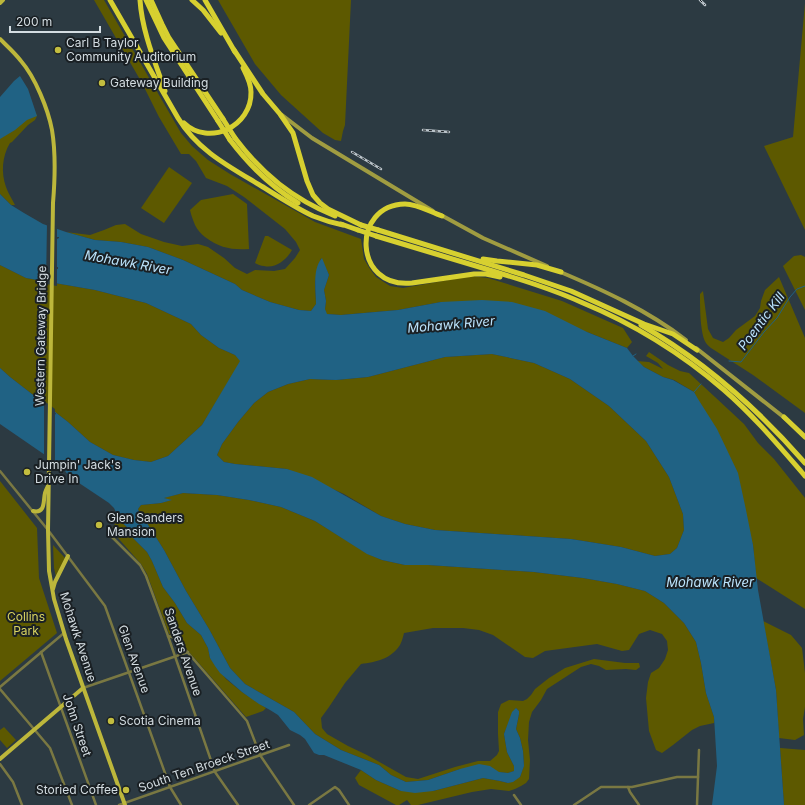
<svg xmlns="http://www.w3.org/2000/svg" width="805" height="805" viewBox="0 0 805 805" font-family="Inter,sans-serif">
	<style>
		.green { fill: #5d5900 }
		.water { fill: #206284; fill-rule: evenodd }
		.pier { fill: #2c3a42 }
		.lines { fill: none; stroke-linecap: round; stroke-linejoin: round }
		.stream { stroke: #206284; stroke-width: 1 }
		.street { stroke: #7a7842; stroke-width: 2.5 }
		.secondary { stroke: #a09c41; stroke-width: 4 }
		.primary { stroke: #bdb73b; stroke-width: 4 }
		.highway { stroke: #d7d030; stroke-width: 5 }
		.rail-casing { stroke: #bbc4ca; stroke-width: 2.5 }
		.rail { stroke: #1a2024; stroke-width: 1; stroke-dasharray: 3; stroke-linecap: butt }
		.highway-bridge { stroke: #d7d030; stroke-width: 5 }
		.poi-dot { fill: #c3bd3f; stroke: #1a2024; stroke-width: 1.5 }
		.labels { text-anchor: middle; stroke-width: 4; stroke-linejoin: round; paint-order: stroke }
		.poi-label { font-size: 12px; fill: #d4dde2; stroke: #1a2024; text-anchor: start }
		.street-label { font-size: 12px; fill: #d4dde2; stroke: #1a2024 }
		.park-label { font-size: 12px; fill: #d8d361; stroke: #1a2024 }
		.water-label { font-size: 13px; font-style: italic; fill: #bce4fd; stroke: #1a2024 }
	</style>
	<rect width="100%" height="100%" fill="#2c3a42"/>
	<g class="green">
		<polygon points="94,0 104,0 181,133 192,146 208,160 230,174 315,222 361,239 364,259 370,269 376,277 390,286 403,288 471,276 488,278 562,301 623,328 632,342 627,348 587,332 441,302 398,310 341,315 326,314 325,309 326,301 324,290 329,275 321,258 315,282 316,304 311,311 299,310 270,302 242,290 235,284 183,260 148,247 121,242 95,240 66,232 90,235 104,230 116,225 125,224 141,234 164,242 182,246 198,244 208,247 224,258 235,268 247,274 255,270 274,271 285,269 295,258 300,250 296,242 285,229 244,197 227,186 206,178 196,161 189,154 181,154 159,117 142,83"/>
		<polygon points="218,0 351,0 345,125 343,131 341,141 335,140 323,133 281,95 255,64"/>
		<polygon points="805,3 805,230 764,146 793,137"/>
		<path d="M36,113L37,116L35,120L28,125L12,142L10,143C2,156 1,173 6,187C8,193 12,199 15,205H11L0,194V122Z"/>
		<polygon points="169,167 192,183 164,223 141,208"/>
		<path d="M233,194L247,204L249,249C231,250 220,248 205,237C201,234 197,229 195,225C193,220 191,215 190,210L201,200Z"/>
		<path d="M265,236H268L292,250C287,259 276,269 264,266C261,266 257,264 255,263Z"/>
		<polygon points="801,255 805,257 805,310 783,266 794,256"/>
		<polygon points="0,265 26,278 95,290 146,303 191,324 201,335 219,348 226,351 235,355 241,361 202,425 168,456 151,462 134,460 113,455 90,442 68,422 10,377 0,368"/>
		<path d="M779,277L805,338V413L753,375L711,348C709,346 707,345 706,343C700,334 700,306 700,294L703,291L708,329L713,338L723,342L729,338L736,330L755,316L760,308L761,301L765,290Z"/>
		<polygon points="649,352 668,365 680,371 689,373 715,397 744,424 758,443 774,459 805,498 805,609 756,578 753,545 694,392 674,380 663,377 644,367 637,361 649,362 663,369 658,363 646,356"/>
		<polygon points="492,354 534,363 570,379 609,406 646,441 669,477 683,514 684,530 677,548 670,554 655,556 621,547 571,539 435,530 405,524 381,516 344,494 287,469 235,464 224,462 217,455 222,444 238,422 254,403 268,392 288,384 310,379 336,380 368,377 445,357"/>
		<polygon points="0,481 37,528 39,578 57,633 0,681"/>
		<path d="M183,493L217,495L249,500L281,507L315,521L368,554L382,560L405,565H428L534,572L583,578L617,584L645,591L664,603L684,623L696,642L701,663L706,693L714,717V723L700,726L692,730L673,745L662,753L656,750L649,731L646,698L648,682L651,673L659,668L665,659L668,650L667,641L662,634L650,630L639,634L629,650L622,651L597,644L545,651L533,658L525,657L493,635L479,630L463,628H433L404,633C403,637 402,641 400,645C391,659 376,662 361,664L345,683L329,707L321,718L322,728L327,734L348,746L367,755L406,777L418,779L455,767L478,761H490L497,755L499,751L498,734V712L501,704L509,700L523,701L527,699L531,695L535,689L549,678L565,668L594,659L625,663H639L640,667L636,670L626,669L606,670L599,666L591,664L581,667L547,689L541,700L532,712L529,722L528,740L530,760L529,779L526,783L521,786L515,789L509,791L491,789L472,792L418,805H411L407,800L399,805H396L359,785L355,778L361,770L376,780L401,791H433L483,778L500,781L508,783L520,777L524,765L523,751L520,738L516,729L519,714V711L516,708L513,712L504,734L507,752L514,766V771L508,773L460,769L428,780L406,782L391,775L379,765L341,750L315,734L294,712L245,684L230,668L209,629L186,591L164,550L145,520L140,515L138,509L141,505L161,503L171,500L163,498Z"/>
		<polygon points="118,519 127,527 127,532 147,552 152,561 163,587 175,603 187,623 201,635 208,648 210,658 226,679 242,692 266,708 263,711 246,717 175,636 169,634 147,574 141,564 111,530"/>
		<polygon points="53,545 65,558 56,577 54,568"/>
		<polygon points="763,621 791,635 802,648 805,673 805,707 803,719 804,735 795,740 779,738 776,690"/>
		<polygon points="4,727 16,740 7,748 0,740 0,730"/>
		<polygon points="780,748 805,750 805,805 784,805"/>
	</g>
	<g class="water">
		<polygon points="20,76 28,89 37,116 27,120 15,130 0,139 0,97 14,81"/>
		<path d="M0,194L11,205L24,213L43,224L66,232L95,240L121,242L148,247L183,260L235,284L242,290L270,302L299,310L311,311L316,304C316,291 312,269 322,258L329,275L324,290L326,301L325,309L327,314L341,315L398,310L441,302L482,300L512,302L545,311L587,332L627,348L633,356L644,367L663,377L673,380L694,392L698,399L717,429L738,473L746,510L753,545L758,590L776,690L784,805H712L717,766L714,717L706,693L701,663L696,642L684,623L664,603L645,591L617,584L583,578L534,572L428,565H405L382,560L367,554L315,521L281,507L249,500L217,495L183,493L164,498L172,500L161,503L141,505L138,509L140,515L145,520L164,550L186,591L209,629L230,668L245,684L294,712L315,734L341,750L379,765L391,775L406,782L428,780L460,769L479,764L490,766L499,772L508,773L514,771V766L507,752L504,734L512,712L516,708L519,711V714L516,729L520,738L523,751L524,766L520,777L513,782L508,783L500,781L483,778L433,791L415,793L401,791L376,780L361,770L324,755H319L314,753L305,739L300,735L290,730L278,715L270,710L259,704L242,692L220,673L215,666L210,658L208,648L201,635L187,623L175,603L163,587L152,561L147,552L127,532V527L120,521L114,508L109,503L70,477C66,473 63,468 60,464C56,461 52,459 48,457L0,424V368L10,377L68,422L90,442L113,455L134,460L151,462L168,456L202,425L240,361L235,355L226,351L219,348L201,335L191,324L146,303L95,290L26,278L0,265ZM492,354L534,363L570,379L609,406L646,441L669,477L683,514L684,530L677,548L670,554L655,556L621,547L571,539L435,530L405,524L381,516L312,477L287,469L235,464L224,462L217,455L222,444L238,422L254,403L268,392L288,384L310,379L336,380L368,377L445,357Z"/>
	</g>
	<g class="pier">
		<polygon points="47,223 57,227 57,237 59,237 59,238 57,239 57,267 58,267 58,269 57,269 57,286 46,284"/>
		<polygon points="44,401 55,409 55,413 56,413 55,415 55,462 44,456"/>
	</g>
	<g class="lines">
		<g class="stream">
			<polyline points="633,356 636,354"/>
			<polyline points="729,361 741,362 764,332 777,318 790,297 797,289 805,286"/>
			<polyline points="694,392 701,384"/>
		</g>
		<g class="street">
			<polyline points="0,471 48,530 105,606 170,787 181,805"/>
			<polyline points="110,535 140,565 146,576 168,636 215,772 238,805"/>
			<polyline points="168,636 172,637 176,639 247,721 260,755 294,805"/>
			<polyline points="41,652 96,805"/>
			<polyline points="0,687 64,633"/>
			<polyline points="83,688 188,652"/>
			<polyline points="0,689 50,748 72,805"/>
			<polyline points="0,764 13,782 22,805"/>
			<polyline points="628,787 630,792 639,805"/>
			<polyline points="514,795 521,805"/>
			<polyline points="119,805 289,745"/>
			<polyline points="309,805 335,787 339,790 349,805"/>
			<polyline points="574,805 601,787 632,787 677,777 698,777"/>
			<polyline points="697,805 699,750"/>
		</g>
		<g class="secondary">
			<polyline points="282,115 312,138 433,211"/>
			<polyline points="441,215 483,238 547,266"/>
			<path d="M558,271C603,290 647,310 686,340"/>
			<polyline points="696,348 786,419"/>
		</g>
		<g class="primary">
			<polyline points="0,3 3,0"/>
			<path d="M0,39C7,46 15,53 21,61C35,77 48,109 52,130C56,154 55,179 53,203L48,530L49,571L54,599L66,639L125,805"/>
			<path d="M33,511C46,514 43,500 45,493C46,490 47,488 48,486"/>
			<polyline points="53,589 55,582 68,556"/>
			<polyline points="0,759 83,688"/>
		</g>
		<g class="highway">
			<path d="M110,0L178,118C198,151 230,167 263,187C279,197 296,208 313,216C323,220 333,223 343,225"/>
			<path d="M140,0C142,31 155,62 165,91"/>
			<polyline points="146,0 164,38 218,121"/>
			<polyline points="151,0 162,24 169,38 223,119"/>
			<polyline points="192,0 203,10 221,33"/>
			<polyline points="205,0 235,52"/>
			<polyline points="234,50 263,94 280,114 293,133 307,181 313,195 320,203 328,209 361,225"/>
			<path d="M184,123C209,147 252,126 251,92C251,83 247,76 243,68"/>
			<path d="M235,138C262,174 293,199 335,216"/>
			<path d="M230,140C249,165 271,187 298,203"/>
			<path d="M442,216C430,212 418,204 405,204C351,205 353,289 412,283L474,274H486L500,277"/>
			<polyline points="341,224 358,230"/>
			<polyline points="378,230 524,275 571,291 644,324 673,334 697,350"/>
			<path d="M376,236C413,247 449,258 486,269C519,279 552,289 583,303C634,324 682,354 724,390C754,416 779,446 805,476"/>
			<polyline points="483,259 497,261 537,265 561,272"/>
			<path d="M641,325C704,361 758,409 805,463"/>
			<polyline points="784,417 805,437"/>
		</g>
		<defs>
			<g id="rail">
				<polyline points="700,0 705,5"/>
				<polyline points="423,130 449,132"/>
				<polyline points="352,152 381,169"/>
			</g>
		</defs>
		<use href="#rail" class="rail-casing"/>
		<use href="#rail" class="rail"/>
		<g class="highway-bridge">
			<polyline points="223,119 235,138"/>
			<polyline points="218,121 230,140"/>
			<polyline points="361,225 378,230"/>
			<polyline points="358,230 376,236"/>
		</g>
	</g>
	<g class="poi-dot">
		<circle cx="58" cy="50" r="4"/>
		<circle cx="102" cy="83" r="4"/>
		<circle cx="27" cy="472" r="4"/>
		<circle cx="99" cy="525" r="4"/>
		<circle cx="111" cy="721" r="4"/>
		<circle cx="126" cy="790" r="4"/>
	</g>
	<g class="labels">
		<g class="poi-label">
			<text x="66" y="47">Carl B Taylor<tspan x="66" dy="14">Community Auditorium</tspan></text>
			<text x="110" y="87">Gateway Building</text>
			<text x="35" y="469">Jumpin' Jack's<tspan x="35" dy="14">Drive In</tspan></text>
			<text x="107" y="522">Glen Sanders<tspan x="107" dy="14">Mansion</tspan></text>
			<text x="119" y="725">Scotia Cinema</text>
			<text x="118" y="794" text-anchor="end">Storied Coffee</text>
		</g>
		<g class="street-label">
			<text transform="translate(41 336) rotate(-89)" y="4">Western Gateway Bridge</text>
			<text transform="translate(78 637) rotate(72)" y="4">Mohawk Avenue</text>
			<text transform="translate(183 652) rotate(71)" y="4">Sanders Avenue</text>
			<text transform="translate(134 659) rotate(70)" y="4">Glen Avenue</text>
			<text transform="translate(77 725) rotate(71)" y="4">John Street</text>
			<text transform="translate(204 766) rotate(-19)" y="4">South Ten Broeck Street</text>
		</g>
		<g class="park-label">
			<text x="26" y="621">Collins<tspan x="26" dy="14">Park</tspan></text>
		</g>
		<g class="water-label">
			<text transform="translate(128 262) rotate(10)" y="5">Mohawk River</text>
			<text transform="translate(761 321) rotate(-53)" y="5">Poentic Kill</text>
			<text transform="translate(451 324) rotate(-5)" y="5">Mohawk River</text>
			<text x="710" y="587">Mohawk River</text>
		</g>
	</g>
	<path d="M10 26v6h90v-6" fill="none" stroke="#d4dde2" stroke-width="2"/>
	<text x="16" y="26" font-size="12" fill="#d4dde2" stroke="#1a2024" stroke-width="3" paint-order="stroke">200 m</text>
</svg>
